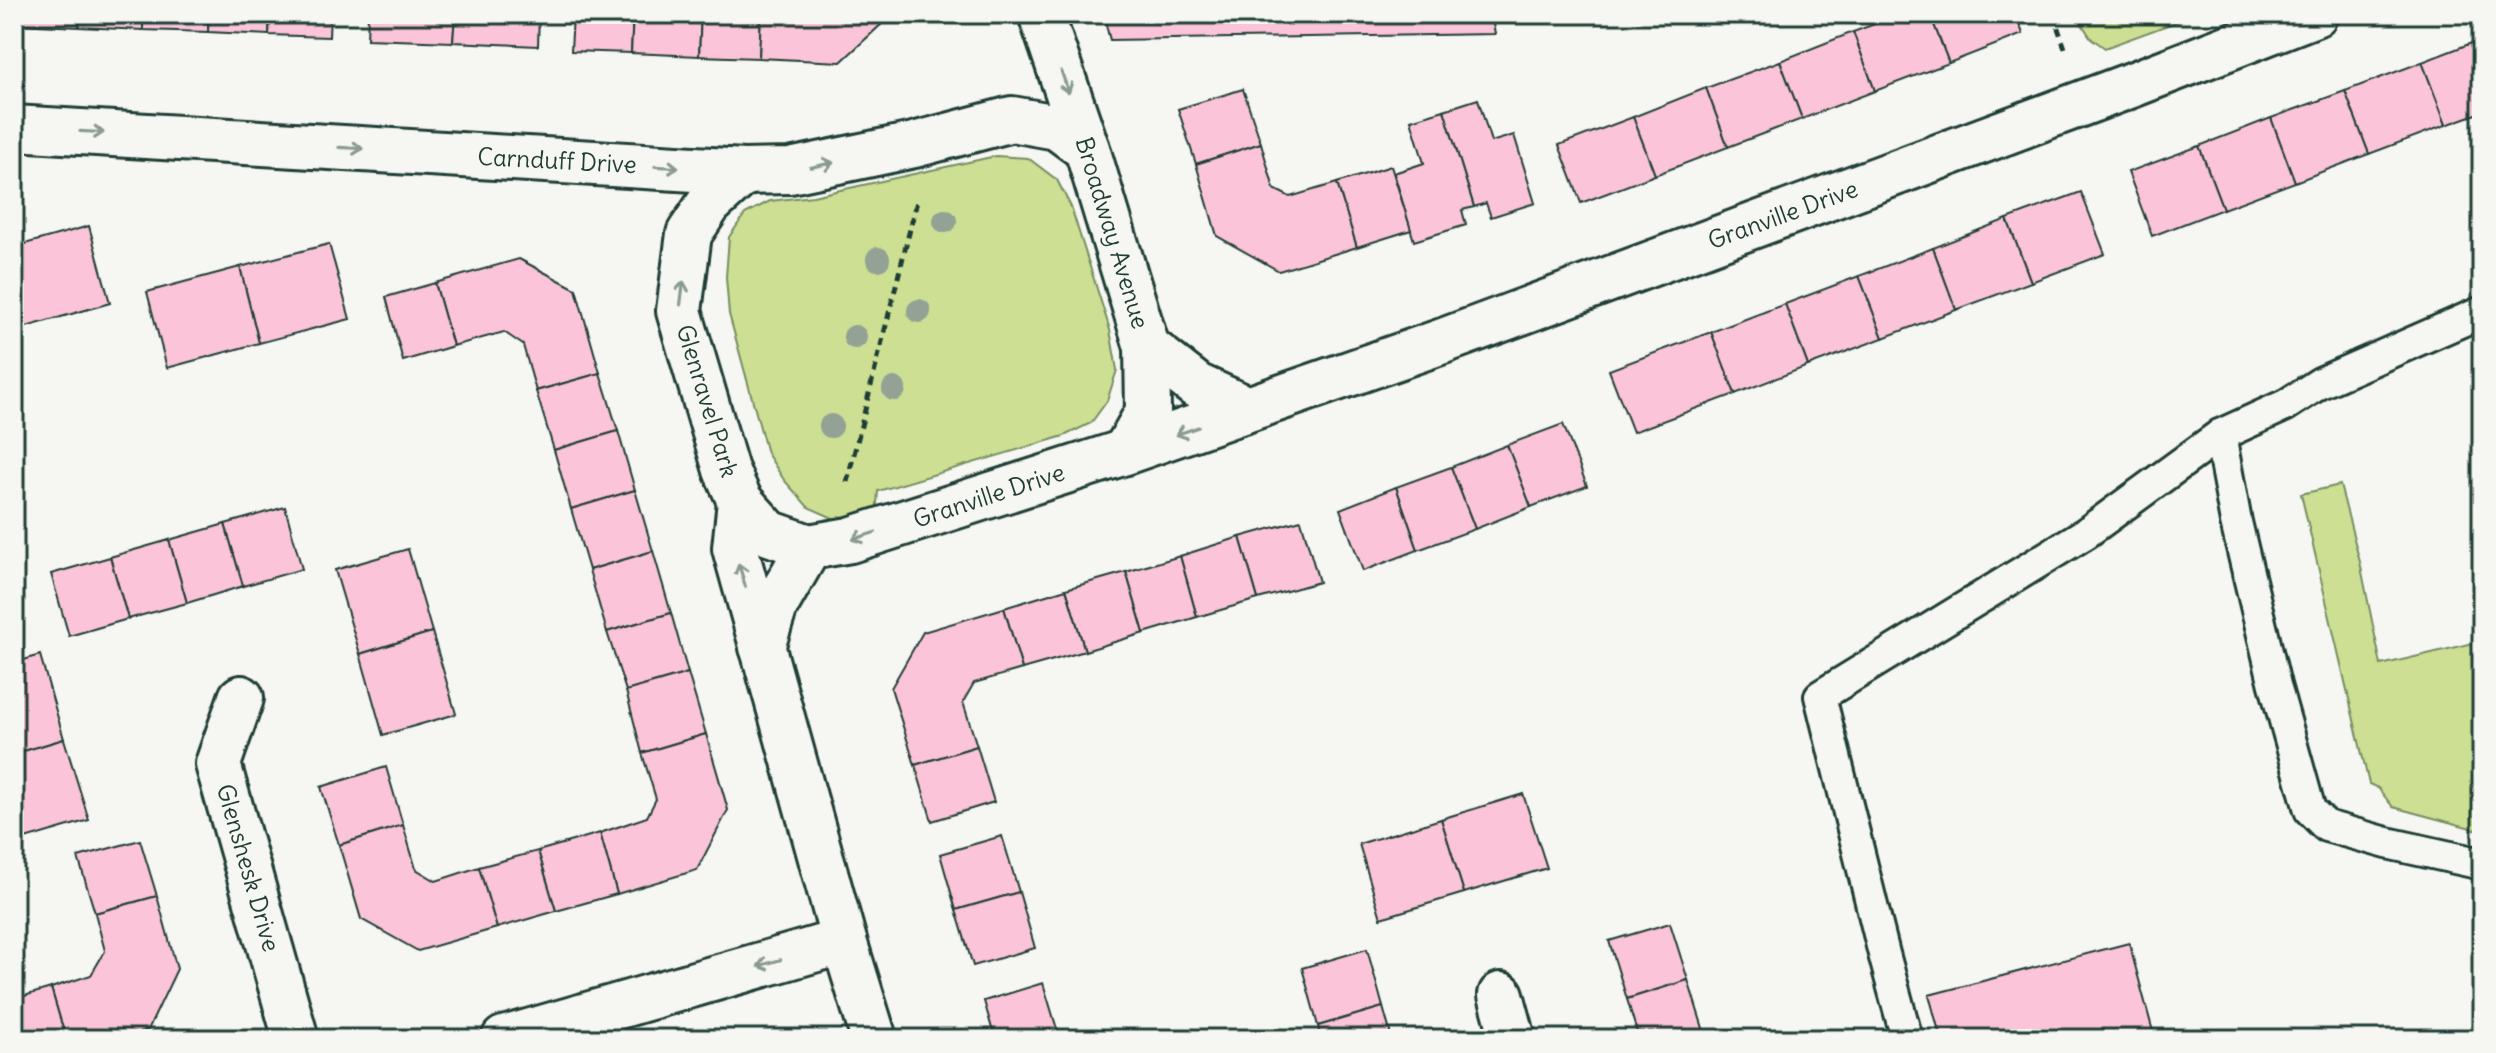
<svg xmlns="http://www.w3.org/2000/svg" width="2496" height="1053" viewBox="0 0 2496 1053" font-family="Delius,sans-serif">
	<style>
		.green { fill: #ccdf93; stroke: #768e64; stroke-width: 2 }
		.building { fill: #fcc4d9; stroke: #1f3d34; stroke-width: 2 }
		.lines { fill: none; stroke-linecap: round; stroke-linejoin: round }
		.lane-casing { stroke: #1f3d34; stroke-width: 36 }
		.street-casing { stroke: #1f3d34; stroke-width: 50 }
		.path { stroke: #1f3d34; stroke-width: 5; stroke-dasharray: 8 6; stroke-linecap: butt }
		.lane { stroke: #f6f6f2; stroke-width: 30 }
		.street { stroke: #f6f6f2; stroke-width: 44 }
		.tree { fill: #93a294 }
		.oneway { stroke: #8a9a93 }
		.labels { text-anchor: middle; stroke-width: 8; stroke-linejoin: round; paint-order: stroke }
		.street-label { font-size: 24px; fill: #1f3d34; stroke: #f6f6f2 }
	</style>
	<rect width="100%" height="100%" fill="#f6f6f2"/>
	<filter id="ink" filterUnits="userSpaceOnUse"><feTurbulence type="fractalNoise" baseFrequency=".0125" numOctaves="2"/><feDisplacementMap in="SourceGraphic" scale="16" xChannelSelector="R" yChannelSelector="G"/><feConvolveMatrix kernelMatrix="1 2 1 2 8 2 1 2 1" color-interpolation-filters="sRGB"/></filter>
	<g filter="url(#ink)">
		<g class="green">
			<polygon points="2090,14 2198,14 2105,48 2091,38 2078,18"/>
			<polygon points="996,156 1028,158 1057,180 1071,207 1110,330 1117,370 1107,401 1091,423 1064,436 878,491 876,516 858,521 833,518 808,507 784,480 767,453 729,314 726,277 729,237 745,214 770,201 813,196"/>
			<polygon points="2340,485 2360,562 2381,665 2482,641 2482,831 2393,807 2378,788 2369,784 2301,494"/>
		</g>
		<g class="building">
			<polygon points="17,14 80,14 79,27 17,24"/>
			<polygon points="80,14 143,14 143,30 79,27"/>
			<polygon points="143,14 209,14 208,32 143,30"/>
			<polygon points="209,14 270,14 269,35 208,32"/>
			<polygon points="270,14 330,14 329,37 269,35"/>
			<polygon points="368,14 455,14 453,42 367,39"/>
			<polygon points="455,14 539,14 538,46 453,42"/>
			<polygon points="573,14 633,14 631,53 571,51"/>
			<polygon points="633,14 701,14 699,56 631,53"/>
			<polygon points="701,14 761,14 759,58 699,56"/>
			<polygon points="761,14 886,14 886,20 841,62 759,58"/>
			<polygon points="1103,14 1491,14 1495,34 1110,40"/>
			<polygon points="1901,14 1930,14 1949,63 1875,91 1853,32"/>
			<polygon points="1930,14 2016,14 2023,34 1949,63"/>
			<polygon points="1853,32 1875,91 1802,119 1780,61"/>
			<polygon points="2482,39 2482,112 2446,125 2422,62"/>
			<polygon points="1780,61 1802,119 1728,147 1706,88"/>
			<polygon points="2422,62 2446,125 2369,154 2345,91"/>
			<polygon points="1706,88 1728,147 1655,175 1633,117"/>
			<polygon points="1243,89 1261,143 1196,164 1178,109"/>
			<polygon points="2345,91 2369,154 2295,182 2271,118"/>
			<polygon points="1478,99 1491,142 1514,135 1535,203 1491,217 1486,203 1474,207 1444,110"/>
			<polygon points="1444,110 1474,207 1462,210 1466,225 1414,241 1394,173 1424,163 1411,120"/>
			<polygon points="1633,117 1655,175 1581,203 1559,145"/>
			<polygon points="2271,118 2295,182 2223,209 2199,146"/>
			<polygon points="1261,143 1274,189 1290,197 1337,183 1357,247 1279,271 1217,236 1196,164"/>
			<polygon points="2199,146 2223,209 2152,236 2128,172"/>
			<polygon points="1391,166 1411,230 1357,247 1337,183"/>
			<polygon points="2081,192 2105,254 2031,282 2007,219"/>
			<polygon points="2007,219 2031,282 1956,310 1933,248"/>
			<polygon points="89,226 110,303 19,329 14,311 14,247"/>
			<polygon points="329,244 350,319 259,343 240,267"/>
			<polygon points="1933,248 1956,310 1883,338 1859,276"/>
			<polygon points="519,259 576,289 600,373 536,391 523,345 504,332 453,346 435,283"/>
			<polygon points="240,267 259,343 167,368 147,292"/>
			<polygon points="1859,276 1883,338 1808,366 1785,304"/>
			<polygon points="435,283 453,346 403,361 386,297"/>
			<polygon points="1785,304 1808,366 1735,394 1711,332"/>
			<polygon points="1711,332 1735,394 1633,432 1609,370"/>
			<polygon points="600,373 618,431 554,450 536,391"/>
			<polygon points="1563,424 1587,486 1531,507 1507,445"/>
			<polygon points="618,431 635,490 571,509 554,450"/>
			<polygon points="1507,445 1531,507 1475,529 1451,467"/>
			<polygon points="1451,467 1475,529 1418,550 1396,487"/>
			<polygon points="1396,487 1418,550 1363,571 1340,509"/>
			<polygon points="635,490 653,551 589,570 571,509"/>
			<polygon points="285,507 302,569 243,586 225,524"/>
			<polygon points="1301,520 1319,582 1258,599 1240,537"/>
			<polygon points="225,524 243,586 187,603 169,540"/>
			<polygon points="1240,537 1258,599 1197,617 1180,556"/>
			<polygon points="169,540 187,603 128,619 110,557"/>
			<polygon points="408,549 432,632 360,654 335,570"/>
			<polygon points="653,551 671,613 607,632 589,570"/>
			<polygon points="1180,556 1197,617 1144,633 1126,572"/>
			<polygon points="110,557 128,619 69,636 51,574"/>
			<polygon points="1126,572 1144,633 1085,651 1066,589"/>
			<polygon points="1066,589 1085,651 1022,669 1004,608"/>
			<polygon points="1004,608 1022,669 974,683 963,702 977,746 915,765 891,688 923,632"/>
			<polygon points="671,613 688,673 626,691 607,632"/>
			<polygon points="432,632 456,714 383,735 360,654"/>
			<polygon points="40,655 64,739 14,754 14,663"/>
			<polygon points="688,673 706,734 642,753 626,691"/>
			<polygon points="706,734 728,810 697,870 617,894 600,833 647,817 656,799 642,753"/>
			<polygon points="64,739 89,820 15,842 14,754"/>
			<polygon points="977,746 994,802 932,821 915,765"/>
			<polygon points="386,767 403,825 339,845 321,787"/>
			<polygon points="1523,794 1547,868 1464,893 1441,819"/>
			<polygon points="1441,819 1464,893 1381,918 1359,844"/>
			<polygon points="403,825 416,869 436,881 479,867 497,928 418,951 361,919 339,845"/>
			<polygon points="600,833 617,894 556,911 538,851"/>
			<polygon points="1002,836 1019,892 956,910 940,854"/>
			<polygon points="140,840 157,896 95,913 78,857"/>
			<polygon points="538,851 556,911 497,928 479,867"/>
			<polygon points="1019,892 1035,948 973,966 956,910"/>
			<polygon points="157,896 177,969 148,1030 117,1039 66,1039 51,988 91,975 105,951 95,913"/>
			<polygon points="1670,923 1688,980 1627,999 1609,941"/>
			<polygon points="2129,943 2155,1039 1941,1039 1929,995"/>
			<polygon points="1367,949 1383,1007 1318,1026 1302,968"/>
			<polygon points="1688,980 1706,1038 1639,1039 1627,999"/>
			<polygon points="1043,983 1060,1039 995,1039 984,1001"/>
			<polygon points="51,988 66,1039 14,1039 14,999"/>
			<polygon points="1383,1007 1392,1039 1321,1039 1318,1026"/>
		</g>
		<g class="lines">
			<defs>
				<g id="lane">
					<polyline points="2220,435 2236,522 2275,685 2310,810 2326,826 2387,843 2482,864"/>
					<polyline points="1907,1039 1884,954 1820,696 2086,533 2220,435 2286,405 2320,383 2482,312"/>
				</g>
				<g id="street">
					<polyline points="1041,14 1087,149 1147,347 1148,412 1125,452"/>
					<polyline points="14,128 744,172 790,171 914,145 1012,119 1057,127 1087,149"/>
					<polyline points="744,172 709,204 689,234 679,311 726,470 740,501 735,548 844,941 874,1039"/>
					<polyline points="1147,347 1197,386 1248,409"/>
					<polyline points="740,501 769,533 809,547 850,540 1125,452 1443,341 2129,86 2315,14"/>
					<polyline points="762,647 775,606 809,547"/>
					<polyline points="241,698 218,764 296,1039"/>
					<polyline points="1501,995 1513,1039"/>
					<polyline points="504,1039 844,941"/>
				</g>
			</defs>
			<use href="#lane" class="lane-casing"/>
			<use href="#street" class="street-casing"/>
			<g class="path">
				<polyline points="2053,14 2066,51"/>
				<polyline points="847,482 917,201"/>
			</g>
			<use href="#lane" class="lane"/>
			<use href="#street" class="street"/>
		</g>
		<g class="tree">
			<circle cx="945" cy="221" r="12"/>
			<circle cx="878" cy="259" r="12"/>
			<circle cx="919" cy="311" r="12"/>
			<circle cx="855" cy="337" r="12"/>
			<circle cx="894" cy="389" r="12"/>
			<circle cx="831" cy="426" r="12"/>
		</g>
		<defs><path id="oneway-shaft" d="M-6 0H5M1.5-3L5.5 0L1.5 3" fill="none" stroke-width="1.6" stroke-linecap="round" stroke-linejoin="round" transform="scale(2)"/></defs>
		<g class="oneway">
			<use href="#oneway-shaft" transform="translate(1065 82) rotate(71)"/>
			<use href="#oneway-shaft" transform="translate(92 132) rotate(3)"/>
			<use href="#oneway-shaft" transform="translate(351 148) rotate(3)"/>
			<use href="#oneway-shaft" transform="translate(822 165) rotate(-12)"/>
			<use href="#oneway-shaft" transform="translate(667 167) rotate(3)"/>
			<use href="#oneway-shaft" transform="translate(682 293) rotate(-83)"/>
			<use href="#oneway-shaft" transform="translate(1187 431) rotate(161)"/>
			<use href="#oneway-shaft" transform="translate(864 536) rotate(162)"/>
			<use href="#oneway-shaft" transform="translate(742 575) rotate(-106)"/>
			<use href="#oneway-shaft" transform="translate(769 963) rotate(164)"/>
		</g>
	</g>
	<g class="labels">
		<g class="street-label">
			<text transform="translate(557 161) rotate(3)" y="8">Carnduff Drive</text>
			<text transform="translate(1783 215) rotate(-20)" y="8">Granville Drive</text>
			<text transform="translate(1112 233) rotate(73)" y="8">Broadway Avenue</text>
			<text transform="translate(707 401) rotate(73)" y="8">Glenravel Park</text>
			<text transform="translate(989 496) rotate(-18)" y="8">Granville Drive</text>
			<text transform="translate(248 868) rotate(74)" y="8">Glenshesk Drive</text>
		</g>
	</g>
	<rect width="2496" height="1053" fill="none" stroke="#f6f6f2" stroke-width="48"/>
	<rect x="24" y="24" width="2448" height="1005" fill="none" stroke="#1f3d34" stroke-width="3" filter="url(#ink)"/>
</svg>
